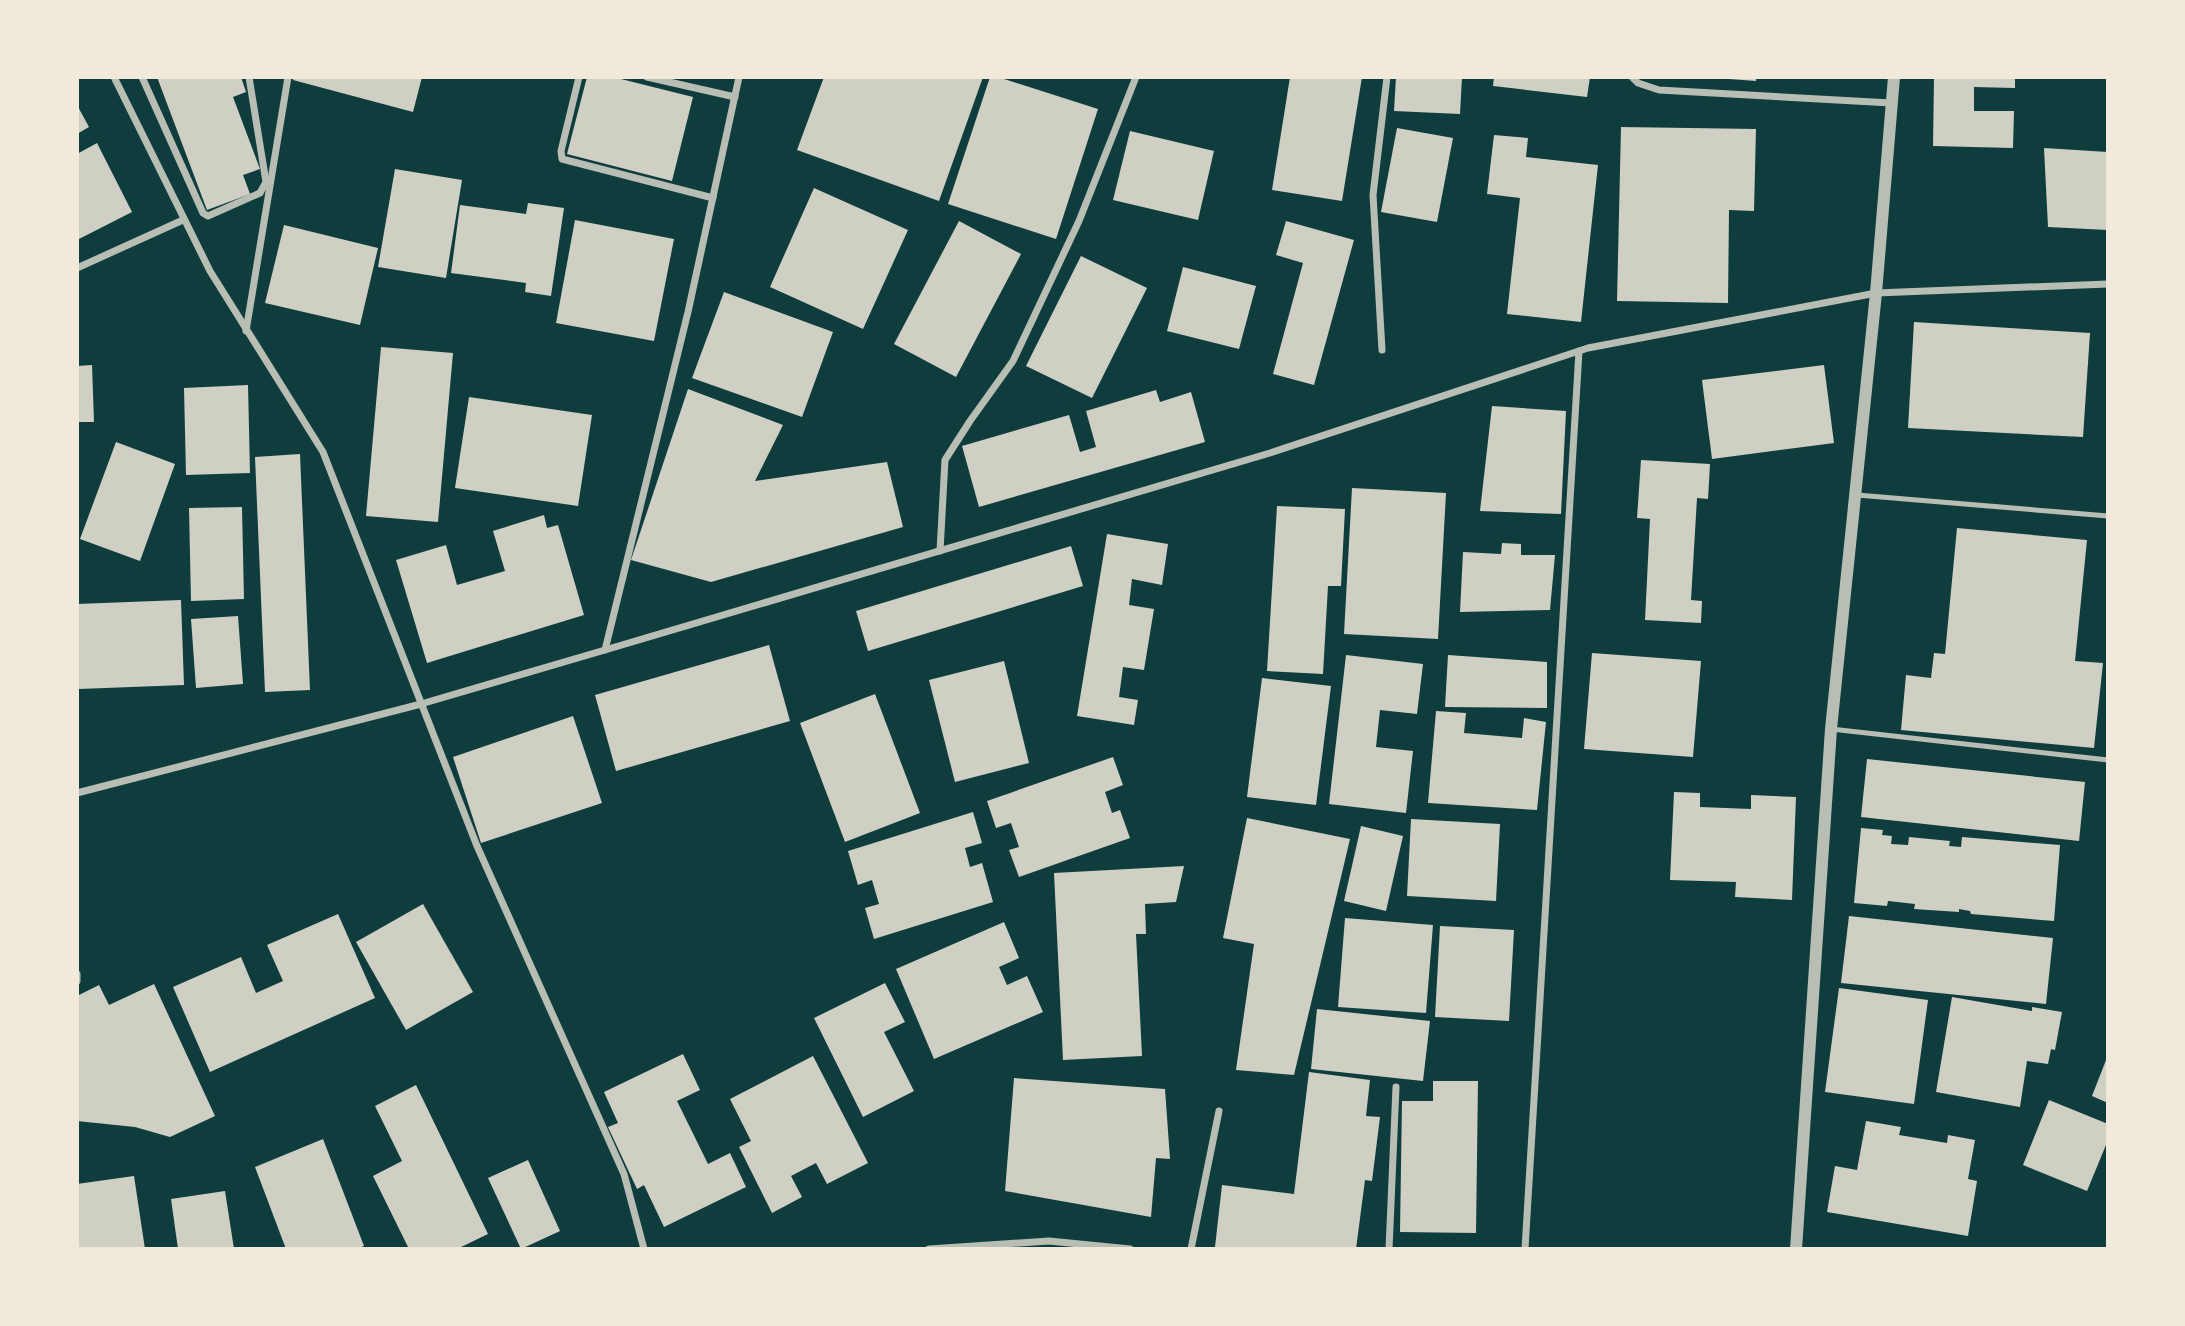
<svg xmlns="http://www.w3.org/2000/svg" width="2185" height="1326" viewBox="0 0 2185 1326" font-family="'Varela Round',sans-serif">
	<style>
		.building { fill: #cfcfc3 }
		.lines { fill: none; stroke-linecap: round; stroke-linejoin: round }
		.service { stroke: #b8beb3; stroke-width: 5 }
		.minor { stroke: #b8beb3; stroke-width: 7 }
		.tertiary { stroke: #b8beb3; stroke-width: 12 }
	</style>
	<rect width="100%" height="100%" fill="#0f3d3e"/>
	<g class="building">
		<polygon points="157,77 241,77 246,92 233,97 260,169 243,175 250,194 207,210"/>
		<polygon points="294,77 422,77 413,112 293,80"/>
		<polygon points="587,77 613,77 693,97 672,181 567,154"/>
		<polygon points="824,77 983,77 939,201 797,150"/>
		<polygon points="990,77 998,77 1098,109 1056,239 948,204"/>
		<polygon points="1290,77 1362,77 1342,201 1272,190"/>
		<polygon points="1396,77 1462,77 1460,114 1394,111"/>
		<polygon points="1494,77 1590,77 1587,97 1493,86"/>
		<polygon points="1729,77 1756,77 1756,81 1729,79"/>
		<polygon points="1934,77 2015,77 2015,88 1974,87 1974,111 2014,111 2013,148 1933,146"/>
		<polygon points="77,105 89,127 77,134"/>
		<polygon points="1621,127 1756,129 1754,211 1729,210 1728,303 1617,301"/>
		<polygon points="1397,128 1453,138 1437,222 1381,212"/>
		<polygon points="1130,131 1214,151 1198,220 1113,200"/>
		<polygon points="1494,135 1528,138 1526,157 1598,165 1581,322 1507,314 1520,198 1487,194"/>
		<polygon points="97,143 132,212 77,240 77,154"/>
		<polygon points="2044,148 2108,152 2108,230 2048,227"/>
		<polygon points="395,169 462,180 446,278 378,267"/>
		<polygon points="814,188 908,230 863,329 770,287"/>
		<polygon points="528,203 564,208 551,296 525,292 526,283 451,273 460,205 526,214"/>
		<polygon points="575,220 674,239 654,341 556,323"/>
		<polygon points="959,221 1021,254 956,377 894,344"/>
		<polygon points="1286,221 1354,240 1314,385 1273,374 1303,263 1276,255"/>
		<polygon points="284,225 378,248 360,325 265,303"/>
		<polygon points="1081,256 1147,288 1092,398 1026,366"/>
		<polygon points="1183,267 1256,286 1239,349 1167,331"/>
		<polygon points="724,292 833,332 802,417 692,378"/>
		<polygon points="1914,322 2090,333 2083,437 1908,428"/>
		<polygon points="381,347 453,353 438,522 366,516"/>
		<polygon points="92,365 94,422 77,422 77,366"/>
		<polygon points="1824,365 1834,443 1712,459 1702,380"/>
		<polygon points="248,385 250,473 186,475 184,388"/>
		<polygon points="688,389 783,425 755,481 887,462 903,527 711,582 631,560"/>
		<polygon points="1156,390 1160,402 1191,392 1205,442 979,507 962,446 1069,415 1080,452 1096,447 1086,411"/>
		<polygon points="469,397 592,415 578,506 455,488"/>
		<polygon points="1492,406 1566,411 1561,514 1480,511"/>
		<polygon points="116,442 175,464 140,561 80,539"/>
		<polygon points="300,454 310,690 265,692 255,457"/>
		<polygon points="1641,460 1710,464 1708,499 1697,498 1691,600 1702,601 1701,623 1645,620 1650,519 1637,518"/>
		<polygon points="1352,488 1446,493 1438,639 1344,634"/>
		<polygon points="1277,506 1345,509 1341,586 1328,586 1323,674 1267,671"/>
		<polygon points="242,507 244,599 191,601 189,508"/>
		<polygon points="544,515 547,528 558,525 584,615 427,663 396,560 446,545 457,585 505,571 493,531"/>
		<polygon points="1957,528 2087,540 2075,661 2103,663 2094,748 1901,730 1906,675 1931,678 1934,653 1945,654"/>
		<polygon points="1107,534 1168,544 1162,585 1132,579 1129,605 1154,609 1144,670 1123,667 1119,697 1138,700 1134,725 1077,716"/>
		<polygon points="1502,543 1521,544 1521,555 1555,555 1550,610 1460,612 1463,552 1501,554"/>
		<polygon points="1071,546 1083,586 868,651 856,611"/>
		<polygon points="181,600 184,685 79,689 77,604"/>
		<polygon points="238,616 243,684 196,688 191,619"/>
		<polygon points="769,645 790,721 616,771 595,695"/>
		<polygon points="1592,653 1701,661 1693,757 1584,749"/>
		<polygon points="1346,655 1423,664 1417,714 1380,710 1376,747 1413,751 1406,813 1329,804"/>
		<polygon points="1448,655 1547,662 1547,708 1445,707"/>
		<polygon points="1004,661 1029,763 955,782 929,680"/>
		<polygon points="1262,678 1331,686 1316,805 1247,797"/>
		<polygon points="875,694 920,813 845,842 800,723"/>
		<polygon points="1436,711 1466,713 1464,733 1522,738 1524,718 1546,722 1537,810 1428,803"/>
		<polygon points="573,716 602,803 481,843 453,757"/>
		<polygon points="1113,757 1123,785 1105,792 1112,813 1120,810 1130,838 1019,877 1009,850 1019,847 1011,823 996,828 987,801"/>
		<polygon points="1867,759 2085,782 2079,841 1861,817"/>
		<polygon points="1674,792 1700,793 1700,807 1751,809 1751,795 1796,797 1792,900 1735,897 1736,882 1670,880"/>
		<polygon points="973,812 982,843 965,848 970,867 982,863 993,902 874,939 865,908 879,904 872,880 858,885 848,851"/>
		<polygon points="1247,818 1350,839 1294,1075 1236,1070 1254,944 1223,938"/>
		<polygon points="1411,819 1500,824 1496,901 1407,896"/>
		<polygon points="1361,826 1403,836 1386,911 1344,901"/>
		<polygon points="1861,828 1883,830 1882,835 1892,836 1891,844 1908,845 1909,837 1950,841 1949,846 1961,847 1962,837 2060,845 2054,921 1971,914 1970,911 1959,909 1959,912 1914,909 1915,904 1888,901 1887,906 1854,903"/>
		<polygon points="1184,866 1176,902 1145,904 1146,934 1136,934 1142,1056 1063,1060 1054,873"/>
		<polygon points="423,904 473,992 406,1030 356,942"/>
		<polygon points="338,914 375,998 210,1072 173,987 241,957 256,993 283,981 267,945"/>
		<polygon points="1849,916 2053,938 2046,1004 1841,983"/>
		<polygon points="1345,918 1433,925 1426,1013 1338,1007"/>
		<polygon points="1004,922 1019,958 999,967 1007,985 1027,976 1043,1012 934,1059 896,969"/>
		<polygon points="1440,926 1514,930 1509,1021 1435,1017"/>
		<polygon points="885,983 905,1022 884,1032 914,1091 863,1117 814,1018"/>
		<polygon points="154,984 215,1116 170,1137 135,1127 77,1121 77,996 99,985 109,1005"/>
		<polygon points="1839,988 1928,1000 1914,1104 1825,1092"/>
		<polygon points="1952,997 2032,1011 2032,1007 2062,1012 2055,1050 2051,1049 2048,1064 2027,1061 2020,1107 1936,1092"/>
		<polygon points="1317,1009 1430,1021 1423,1081 1311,1069"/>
		<polygon points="683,1054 700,1090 677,1101 708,1164 730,1153 746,1187 664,1227 644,1185 637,1189 608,1127 618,1123 604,1092"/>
		<polygon points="2108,1055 2108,1103 2092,1096"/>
		<polygon points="813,1056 868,1163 827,1184 816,1163 791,1176 802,1197 772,1213 739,1147 751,1141 730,1099"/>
		<polygon points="1309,1072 1370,1080 1366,1116 1380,1117 1372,1181 1365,1180 1356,1249 1233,1249 1215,1247 1222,1185 1294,1194"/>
		<polygon points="1014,1078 1165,1089 1170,1159 1156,1158 1151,1217 1005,1191"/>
		<polygon points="1433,1081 1478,1081 1476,1233 1400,1232 1402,1101 1433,1101"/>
		<polygon points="416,1085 488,1234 457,1249 409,1249 373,1176 402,1161 375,1106"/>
		<polygon points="2049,1100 2108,1124 2108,1140 2087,1191 2023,1165"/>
		<polygon points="1866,1121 1901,1127 1899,1135 1947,1143 1948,1135 1975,1140 1968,1179 1977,1181 1968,1236 1827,1212 1835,1166 1857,1170"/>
		<polygon points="323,1139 364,1246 356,1249 286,1249 255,1167"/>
		<polygon points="528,1160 560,1231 521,1249 488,1178"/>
		<polygon points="134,1176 145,1249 77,1249 77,1184"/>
		<polygon points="225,1191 234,1249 178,1249 171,1199"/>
	</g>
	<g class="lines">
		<g class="service">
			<polyline points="1857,495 2108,516"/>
			<polyline points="1831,729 2108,760"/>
		</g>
		<g class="minor">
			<polyline points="114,77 210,271 323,452 477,846 624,1174 644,1249"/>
			<polyline points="142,77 203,213 208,216 260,193 266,182 249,77"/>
			<polyline points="579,77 561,151 562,159 713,198"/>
			<polyline points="647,77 735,97"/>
			<polyline points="1632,77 1638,83 1659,90 1891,103"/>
			<polyline points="77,268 183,220"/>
			<polyline points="246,331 288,77"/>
			<polyline points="1382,350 1373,195 1387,77"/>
			<polyline points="940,551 945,460 970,421 1013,361 1079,221 1136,77"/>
			<polyline points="605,650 688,312 739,77"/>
			<polyline points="77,793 421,704 605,650 1270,453 1588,348 1876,293 2108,284"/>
			<polyline points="77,974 77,981"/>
			<polyline points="929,1249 1049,1241 1130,1249"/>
			<polyline points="1191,1249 1219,1111"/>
			<polyline points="1389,1249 1396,1087"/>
			<polyline points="1525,1249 1579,351"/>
		</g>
		<polyline class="tertiary" points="1796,1249 1831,729 1876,293 1894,77"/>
	</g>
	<rect width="2185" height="1326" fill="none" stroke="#f1e9da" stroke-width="158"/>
</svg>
